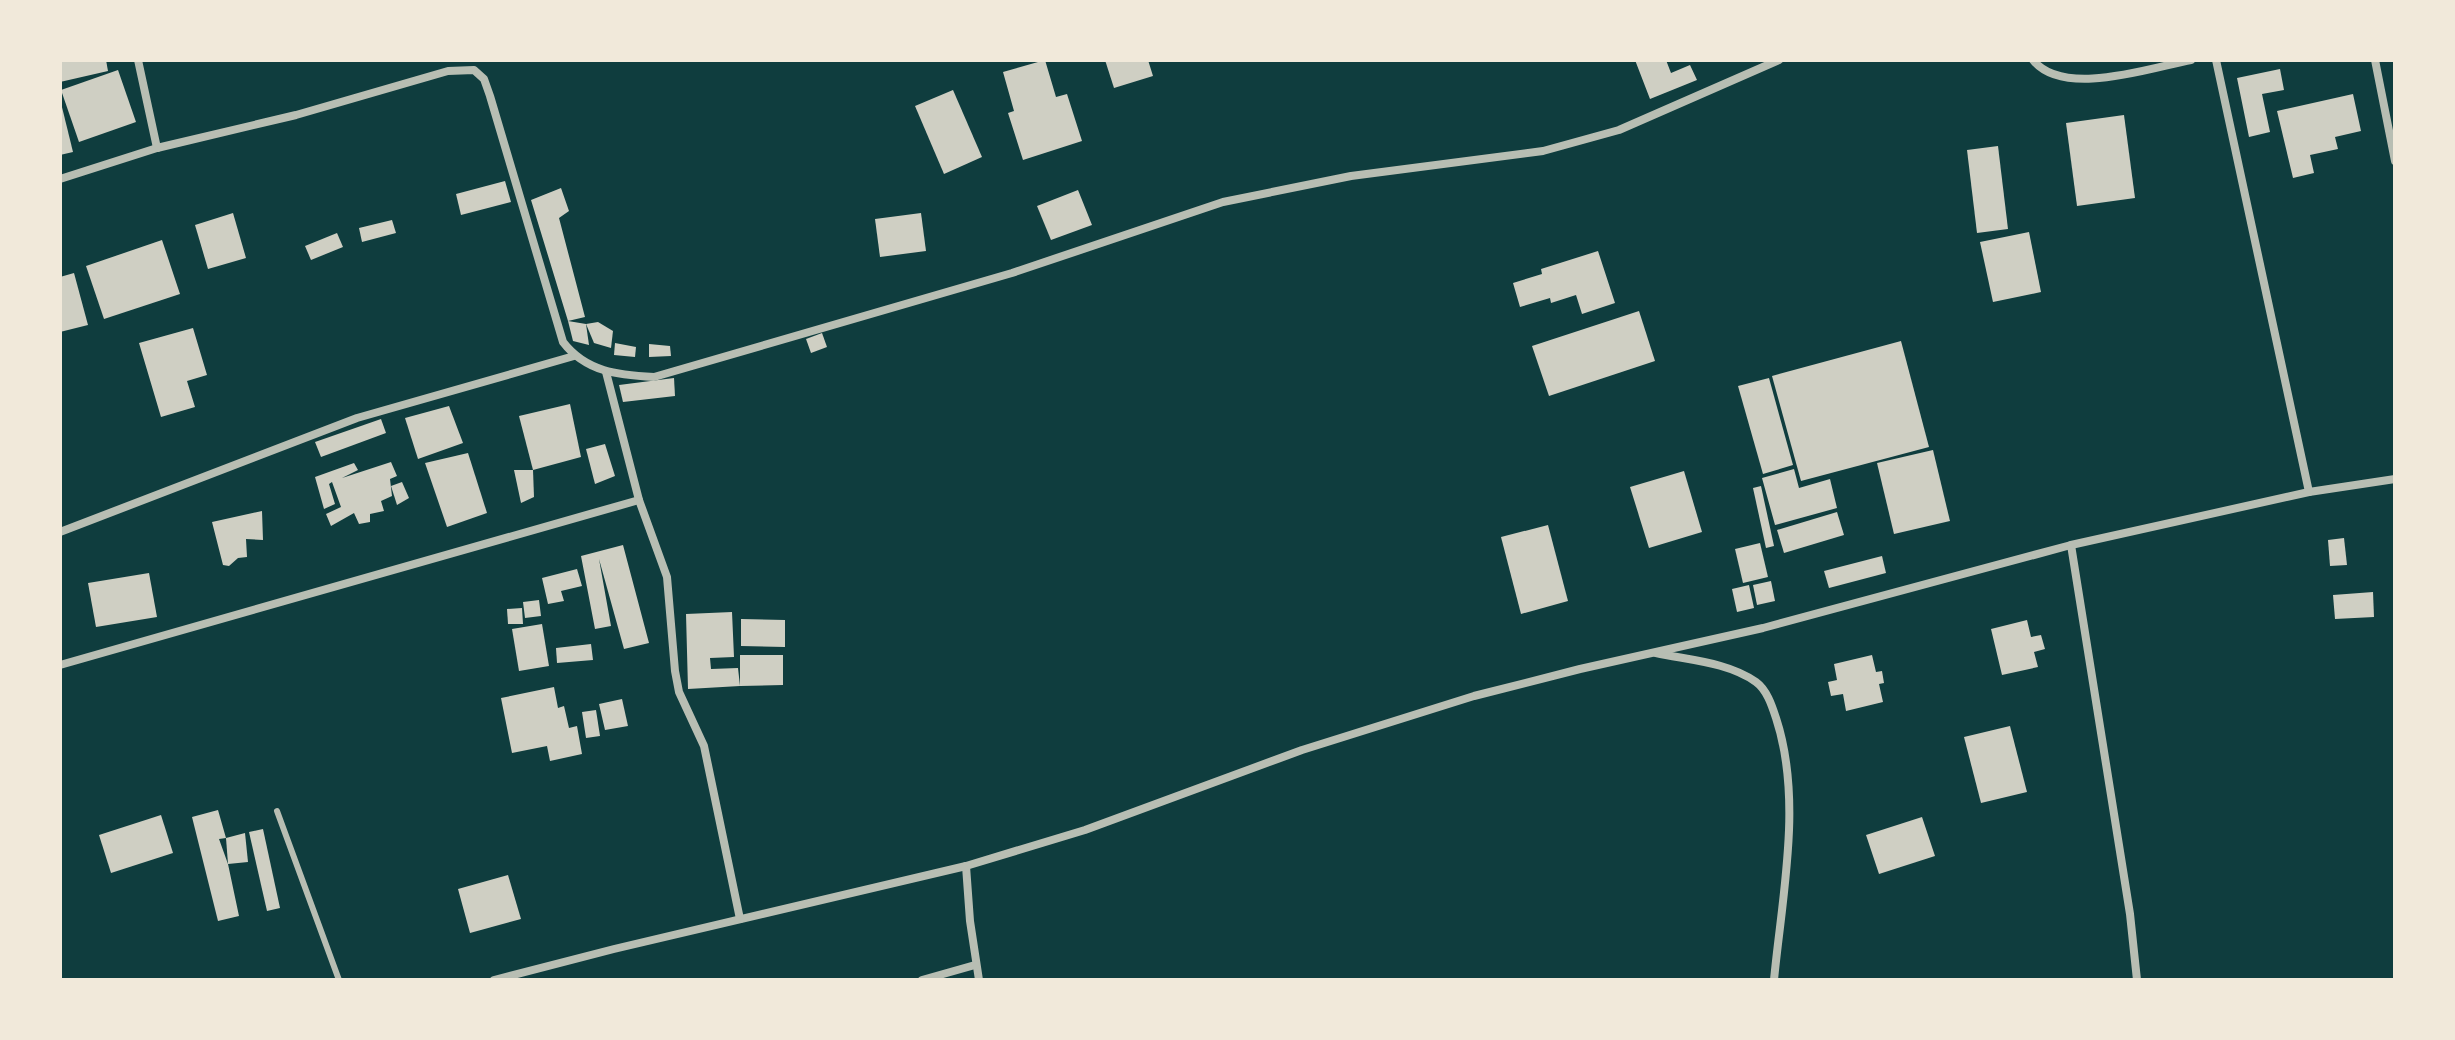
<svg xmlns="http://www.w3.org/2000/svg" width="2455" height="1040" viewBox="0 0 2455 1040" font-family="'Exo 2',sans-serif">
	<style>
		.building { fill: #cfcfc3 }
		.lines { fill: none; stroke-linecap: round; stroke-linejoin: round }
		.service { stroke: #b8beb3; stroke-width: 6 }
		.minor { stroke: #b8beb3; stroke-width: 8 }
	</style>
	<rect width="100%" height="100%" fill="#0f3d3e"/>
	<g class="building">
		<polygon points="60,60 106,60 108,71 60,82"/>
		<polygon points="1045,60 1056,97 1067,94 1082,141 1023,160 1008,113 1014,111 1003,72"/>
		<polygon points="1105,60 1148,60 1153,76 1114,88"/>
		<polygon points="1635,60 1666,60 1671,73 1690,65 1697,80 1650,99"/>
		<polygon points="2280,69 2284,90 2262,94 2270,132 2249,137 2237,78"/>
		<polygon points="118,70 136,122 79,142 61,90"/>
		<polygon points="953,90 982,157 944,174 915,106"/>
		<polygon points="2353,94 2361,131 2335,137 2338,149 2310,155 2314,173 2293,178 2277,111"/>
		<polygon points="60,99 73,152 60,155"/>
		<polygon points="2124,115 2135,198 2077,206 2066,123"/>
		<polygon points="1998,146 2008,229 1977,233 1967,150"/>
		<polygon points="505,181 511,202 461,215 456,194"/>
		<polygon points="561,188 569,211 559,218 585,317 568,321 531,200"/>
		<polygon points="1078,190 1092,225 1051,240 1037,206"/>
		<polygon points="233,213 246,258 208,269 195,225"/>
		<polygon points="921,213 926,251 880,257 875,219"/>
		<polygon points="392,220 396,233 362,242 359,228"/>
		<polygon points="2029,232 2041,292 1993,302 1980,242"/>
		<polygon points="337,233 343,247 311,260 305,246"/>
		<polygon points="162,240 180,294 104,319 86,266"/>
		<polygon points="1598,251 1615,303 1582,314 1576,295 1551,303 1550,298 1520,307 1513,283 1542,274 1541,269"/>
		<polygon points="74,273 88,325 60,332 60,277"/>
		<polygon points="1639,311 1655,361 1549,396 1532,346"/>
		<polygon points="568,321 586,324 589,345 573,341"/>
		<polygon points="598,322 613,331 611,348 594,343 586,324"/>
		<polygon points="193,328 207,375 187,381 195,407 161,417 139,343"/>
		<polygon points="822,333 827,347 811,353 806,339"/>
		<polygon points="1901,341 1929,447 1801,481 1772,376"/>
		<polygon points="615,343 636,347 635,357 614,355"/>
		<polygon points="649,344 670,346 671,356 649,357"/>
		<polygon points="674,378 675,396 623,402 619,385"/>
		<polygon points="1769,378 1793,465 1763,474 1738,386"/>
		<polygon points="570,404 581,457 533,470 519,416"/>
		<polygon points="449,406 463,443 418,459 405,418"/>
		<polygon points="381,419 386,433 321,457 315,442"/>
		<polygon points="605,444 615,476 595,484 586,449"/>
		<polygon points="1933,450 1950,521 1894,534 1877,463"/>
		<polygon points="468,453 487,513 447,527 425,463"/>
		<polygon points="391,462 397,476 390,479 392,496 381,501 384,511 370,514 370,522 359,524 354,513 331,526 326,514 341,507 332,482 329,484 335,504 324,509 315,477 354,463 358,470 342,478"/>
		<polygon points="1794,469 1799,488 1830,479 1837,508 1775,525 1762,478"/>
		<polygon points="514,470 533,470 534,497 521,503"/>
		<polygon points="1684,471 1702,532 1649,548 1630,487"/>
		<polygon points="402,482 409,498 397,505 391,486"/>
		<polygon points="1761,486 1774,546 1766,548 1753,488"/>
		<polygon points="262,511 263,540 246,539 247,557 238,558 229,566 223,565 212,522"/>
		<polygon points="1837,512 1844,535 1784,553 1777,530"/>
		<polygon points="1548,525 1568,601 1521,614 1501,537"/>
		<polygon points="2344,538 2347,565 2330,566 2328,540"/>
		<polygon points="1760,543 1768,577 1743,583 1735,549"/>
		<polygon points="623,545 649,643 624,649 599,559 611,626 595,629 581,556"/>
		<polygon points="1882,556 1886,573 1829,588 1824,571"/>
		<polygon points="577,569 582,586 561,591 564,601 548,604 542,578"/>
		<polygon points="149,573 157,617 96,627 88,583"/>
		<polygon points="1771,581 1775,601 1757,605 1753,585"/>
		<polygon points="1749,585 1754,608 1737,612 1732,589"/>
		<polygon points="2373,592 2374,617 2335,619 2333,595"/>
		<polygon points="539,600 541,616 525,618 523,602"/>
		<polygon points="522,608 523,624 508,624 507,609"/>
		<polygon points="732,612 734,657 710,658 711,669 738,668 740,686 688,689 686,614"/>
		<polygon points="741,619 785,620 785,647 741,646"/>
		<polygon points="2027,620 2031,637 2041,635 2045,649 2034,652 2038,667 2002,675 1991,629"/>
		<polygon points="542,624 549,666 519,671 512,629"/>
		<polygon points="591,644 593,660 557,663 556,648"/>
		<polygon points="740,655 783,655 783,685 740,686"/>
		<polygon points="1872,655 1876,672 1882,671 1884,683 1879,684 1883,702 1846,711 1843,694 1831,696 1828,682 1837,680 1834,664"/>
		<polygon points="554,687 558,708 564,706 569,728 577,726 582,754 550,761 547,746 512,753 501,698"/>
		<polygon points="622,699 628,726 605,730 599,704"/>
		<polygon points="596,710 600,736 586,738 582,712"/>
		<polygon points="2010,726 2027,792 1981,803 1964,737"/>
		<polygon points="218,810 226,838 219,839 228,864 239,916 218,921 192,817"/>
		<polygon points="161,815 173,853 111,873 99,835"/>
		<polygon points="1922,817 1935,856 1879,874 1866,835"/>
		<polygon points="263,829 280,908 267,911 249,832"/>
		<polygon points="245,833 248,862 228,864 226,838"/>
		<polygon points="508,875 521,919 470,933 458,889"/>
	</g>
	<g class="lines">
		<polyline class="service" points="277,811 339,980"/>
		<g class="minor">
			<polyline points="138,60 157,148"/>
			<path d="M2033,60C2063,98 2150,68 2191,60"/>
			<polyline points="2216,60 2309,492"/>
			<polyline points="2375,60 2395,161"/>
			<path d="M60,179L157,148L296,115L448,71L474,70L484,79L490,96L563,342C586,372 618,375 654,377L1012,273L1223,202L1351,176L1543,151L1619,130L1779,60"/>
			<polyline points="606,372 639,500 667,577 675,671 679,692 704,746 740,919"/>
			<polyline points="60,532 357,418 574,356"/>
			<polyline points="2071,545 2130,914 2137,980"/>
			<path d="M1656,653C1688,660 1728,662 1756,682C1767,690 1772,706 1776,718C1803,800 1782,896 1774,980"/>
			<polyline points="60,665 639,500"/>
			<polyline points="966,866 970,921 979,980"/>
			<polyline points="494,980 614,949 966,866 1085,830 1302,750 1474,696 1580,669 1763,628 2071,545 2309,492 2395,479"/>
			<polyline points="922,980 975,965"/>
		</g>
	</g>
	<rect width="2455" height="1040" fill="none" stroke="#f1e9da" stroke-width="124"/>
</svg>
